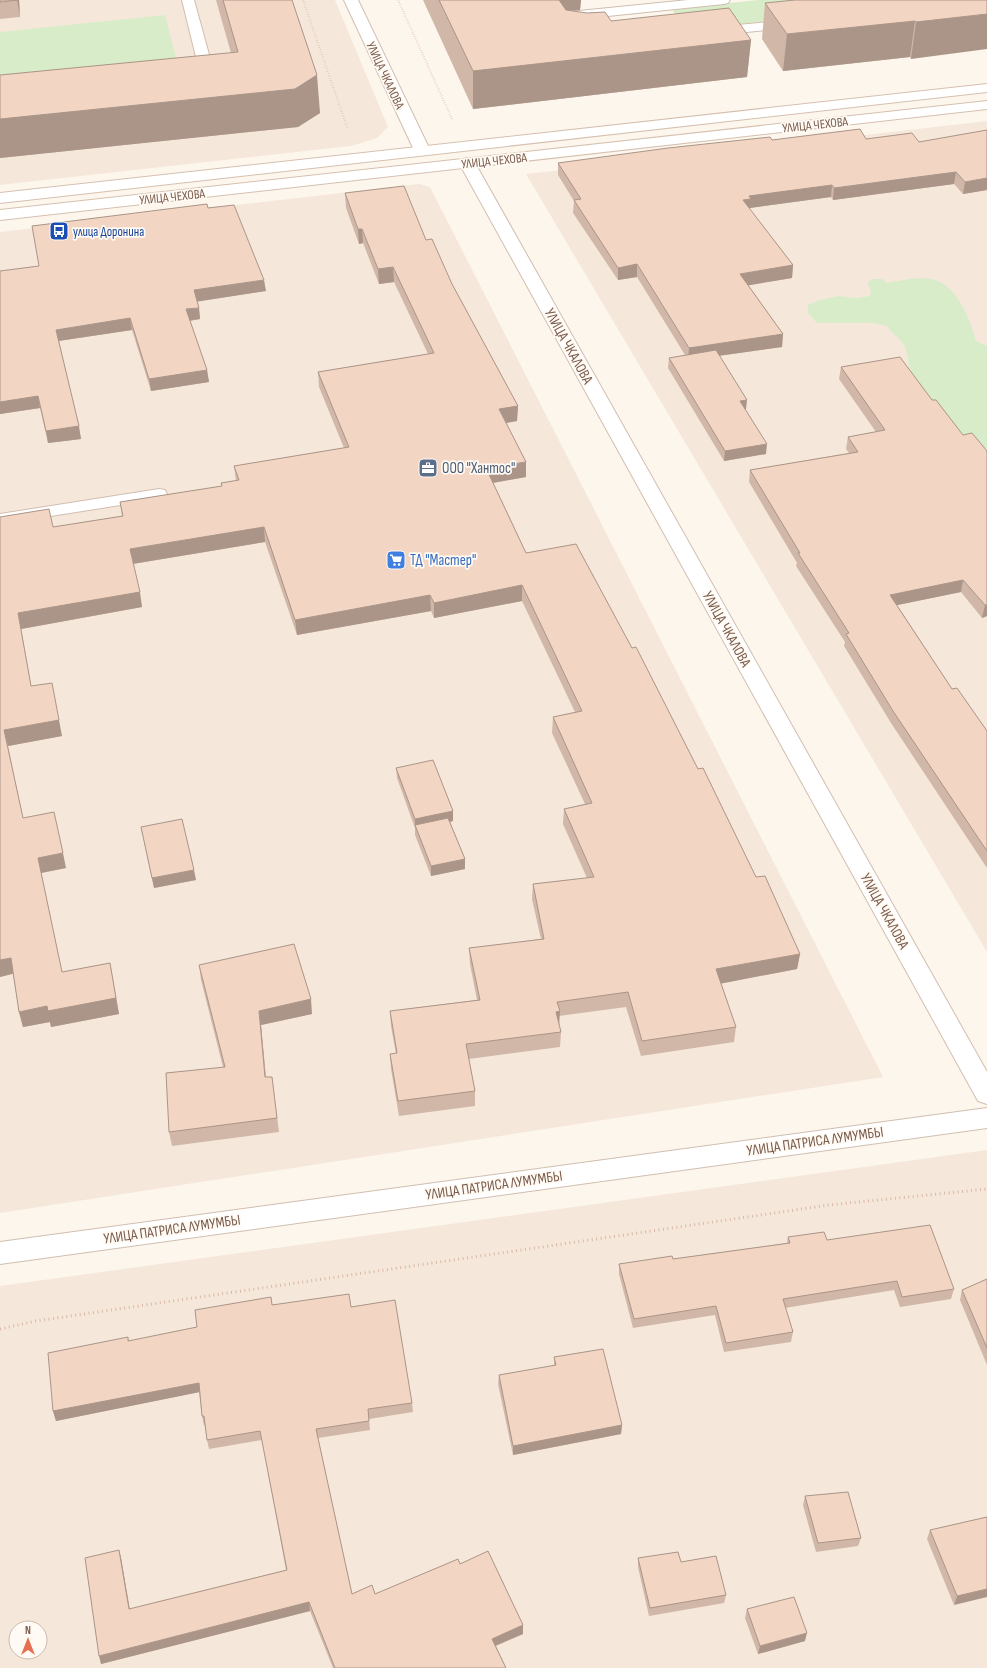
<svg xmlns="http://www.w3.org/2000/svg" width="987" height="1668" viewBox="0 0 987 1668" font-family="'Sofia Sans Condensed',sans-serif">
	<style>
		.residential { fill: #f5e8da; fill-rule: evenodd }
		.green { fill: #d8ecc9 }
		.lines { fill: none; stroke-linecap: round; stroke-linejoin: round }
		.service-casing { stroke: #d1beb0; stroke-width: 2 }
		.minor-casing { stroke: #d1beb0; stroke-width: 2 }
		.tertiary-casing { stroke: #d1beb0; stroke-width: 2 }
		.secondary-casing { stroke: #d6c0b0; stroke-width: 2 }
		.path-far1 { stroke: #d9b8a5; stroke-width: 2; stroke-dasharray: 0.5 2; stroke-linecap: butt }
		.path { stroke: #d9b8a5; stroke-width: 3; stroke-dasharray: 1 3.5; stroke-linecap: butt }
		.service { fill: #fff; fill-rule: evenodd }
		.minor { fill: #fff; fill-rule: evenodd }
		.tertiary { fill: #fff; fill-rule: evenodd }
		.secondary { fill: #fff; fill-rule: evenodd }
		.wall { fill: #d1b7a8 }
		.shaded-wall { fill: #aa9588 }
		.building { fill: #f3d5c3; stroke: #aa9588 }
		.labels { text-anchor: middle; stroke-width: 3.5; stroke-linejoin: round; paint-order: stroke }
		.far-street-label { font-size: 13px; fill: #7a5c4d; stroke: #fffaf3 }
		.far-transit-label { font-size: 13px; fill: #164399; stroke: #fffaf3; text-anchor: start }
		.street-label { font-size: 15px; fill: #7a5c4d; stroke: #fffaf3 }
		.service-label { font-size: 15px; fill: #4e5e75; stroke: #fffaf3; text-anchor: start }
		.shop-label { font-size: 15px; fill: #366cbe; stroke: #fffaf3; text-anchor: start }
	</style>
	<rect width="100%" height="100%" fill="#fdf6ec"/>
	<g class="residential">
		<polygon points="0,0 335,0 388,127 377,138 351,146 0,185"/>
		<polygon points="987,121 987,952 526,174"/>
		<polygon points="419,184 430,187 883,1077 0,1213 0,232"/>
		<path d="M987,1150V1668H0V1286ZM16,1628H40V1652H16Z"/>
	</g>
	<g class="green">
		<polygon points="758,0 849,0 858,12 685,30 672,9"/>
		<polygon points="165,15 178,66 0,84 0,32"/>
		<path d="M873,279H882L887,283C904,280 926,274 942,283C959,292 972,324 976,341L987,346V449C975,445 964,440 954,432C946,426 913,378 910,368C907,360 908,349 902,342C896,335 892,334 887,326L873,323H817L808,313V305L820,300L838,296L856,298L870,296L871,291L867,283Z"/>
	</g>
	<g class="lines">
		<defs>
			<g id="service">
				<path d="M182,0H194L211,62C204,71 193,79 182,76L180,73L197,61Z"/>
				<polygon points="688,0 730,0 728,3 724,4 579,19 575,18 573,15 575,12 579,11"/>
				<polygon points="791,20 796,21 797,24 796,27 717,35 712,34 711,31 712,28 717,27"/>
				<polygon points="159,489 165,490 167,494 165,498 0,524 0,514"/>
			</g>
			<g id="minor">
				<polygon points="344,0 358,0 430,150 427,153 422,155 417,153 414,150"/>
				<polygon points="467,158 472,160 475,163 987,1072 987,1104 978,1101 459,163 462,160"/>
			</g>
			<polygon id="tertiary" points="987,1108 987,1128 0,1264 0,1242"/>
			<g id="secondary">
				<polygon points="987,84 987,92 0,203 0,193"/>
				<polygon points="987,101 987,109 0,220 0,210"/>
			</g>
		</defs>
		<use href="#service" class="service-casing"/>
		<use href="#minor" class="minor-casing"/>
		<use href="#tertiary" class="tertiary-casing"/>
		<use href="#secondary" class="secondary-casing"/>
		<g class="path-far1">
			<polyline points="303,0 348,130"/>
			<polyline points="398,0 452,119"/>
		</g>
		<polyline class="path" points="0,1329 36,1321 829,1205 987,1189"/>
		<use href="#service" class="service"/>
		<use href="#minor" class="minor"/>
		<use href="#tertiary" class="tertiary"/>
		<use href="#secondary" class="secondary"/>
	</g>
	<g class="wall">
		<polygon points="0,0 19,0 20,17 0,19"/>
		<polygon points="216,0 292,0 320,113 298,127 0,158 0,75 231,53"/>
		<polygon points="423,0 581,0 580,10 570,11 611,21 751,40 747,77 473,109"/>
		<polygon points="987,0 911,59 910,57 783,71 762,39 765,3"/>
		<polygon points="987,130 987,190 963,194 954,184 833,200 831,197 750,208 750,210 793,265 792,278 748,285 783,334 782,347 719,356 746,409 745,410 766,454 724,461 668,368 669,358 685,355 637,277 618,280 573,213 574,201 558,175 558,163 772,140 866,139 919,142"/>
		<polygon points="345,193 426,240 452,284 518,406 517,421 506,423 526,462 526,477 493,483 526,553 632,648 698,769 756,877 800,954 797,969 721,983 736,1027 734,1042 641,1056 626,1007 559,1016 559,1024 561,1032 560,1047 469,1059 475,1091 475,1106 399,1116 391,1069 390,1054 396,1054 391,1026 390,1011 477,1000 470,964 469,948 541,939 532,899 533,884 587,878 563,824 564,809 585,804 552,733 553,717 575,712 522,601 434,618 431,611 297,635 265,542 133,564 142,607 21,629 31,686 62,736 8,746 23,818 66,868 41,873 62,972 110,963 119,1014 51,1027 50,1022 23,1027 19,1012 13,974 0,977 0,517 53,527 122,516 120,502 222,486 221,483 236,481 234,466 344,448 319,387 318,372 428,354 394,282 379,284 363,243 359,244 346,208"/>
		<polygon points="208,208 266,291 197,301 199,308 200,319 190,321 207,370 209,382 151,391 132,330 59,341 81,439 48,443 40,408 0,414 0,271 39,266"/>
		<polygon points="841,367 932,400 963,435 987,451 987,616 982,618 961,592 897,605 952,689 987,731 987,868 891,723 844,646 845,642 796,566 797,563 749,482 750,470 849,453 846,449 848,437 876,432 839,379"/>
		<polygon points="396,768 453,821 450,822 465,859 465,869 431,876 415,835 415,828 397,778"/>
		<polygon points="141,827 196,880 154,888"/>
		<polygon points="199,965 312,1014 261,1025 266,1077 272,1077 279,1132 172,1146 169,1132 223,1067 201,980"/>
		<polygon points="788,1237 827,1240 954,1289 951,1299 900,1307 894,1290 785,1308 793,1332 791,1342 724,1352 715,1315 633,1328 619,1274 619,1264 673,1259 787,1243"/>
		<polygon points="987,1279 987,1365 960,1300 962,1290"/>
		<polygon points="272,1305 351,1307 412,1403 413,1412 369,1419 370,1430 318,1438 352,1594 375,1594 460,1564 523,1634 496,1646 506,1668 333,1668 310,1611 101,1664 119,1550 121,1558 130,1609 286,1570 262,1440 209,1449 207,1440 205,1425 204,1426 202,1416 199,1392 56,1421 53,1411 128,1337 129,1341 197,1327"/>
		<polygon points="554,1357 622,1425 621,1434 513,1455 498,1384 499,1375 554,1366"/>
		<polygon points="805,1496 861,1538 858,1546 816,1552 803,1505"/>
		<polygon points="987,1517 954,1605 927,1539 930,1530"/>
		<polygon points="638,1558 681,1562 726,1595 724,1603 649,1616 638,1567"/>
		<polygon points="747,1609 805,1641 758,1654 745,1618"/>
	</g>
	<g class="shaded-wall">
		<polygon points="17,0 19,0 20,17"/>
		<polygon points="551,0 581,0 580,10 570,11 553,18"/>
		<polygon points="987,14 987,49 911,59 916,22"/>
		<polygon points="915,21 910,57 783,71 787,34"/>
		<polygon points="751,40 747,77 473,109 473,71"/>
		<polygon points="317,75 320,113 298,127 0,158 0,119"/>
		<polygon points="956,172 954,184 833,200 834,188"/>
		<polygon points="987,178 987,190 963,194 965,182"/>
		<polygon points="832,185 831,197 750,208 750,211 743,200 749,196"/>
		<polygon points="358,229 362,229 363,243 359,244"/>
		<polygon points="637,264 637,277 618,280 618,268"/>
		<polygon points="793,265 792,278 739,287 740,274"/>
		<polygon points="393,267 394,282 379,284 378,269"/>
		<polygon points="264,280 266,291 195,302 194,290"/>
		<polygon points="199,308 200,319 187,321 186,309"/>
		<polygon points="130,318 132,330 58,341 56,330"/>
		<polygon points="783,334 782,347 688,360 689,348"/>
		<polygon points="207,370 209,382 151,391 149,379"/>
		<polygon points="38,396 40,408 0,414 0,402"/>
		<polygon points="747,400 746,409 739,411 740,401"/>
		<polygon points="518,406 517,421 499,424 499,409"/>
		<polygon points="79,426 81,439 48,443 46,431"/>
		<polygon points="767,444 766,454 724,461 725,451"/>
		<polygon points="526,462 526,477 486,484 486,468"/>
		<polygon points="264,527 265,542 132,564 130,549"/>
		<polygon points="963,580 961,592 888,607 890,595"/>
		<polygon points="522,585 522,601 434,618 434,603"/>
		<polygon points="140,592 142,607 21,629 34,702 18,613"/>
		<polygon points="430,595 431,611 297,635 295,620"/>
		<polygon points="985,605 987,605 987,616 982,618"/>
		<polygon points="59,720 62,736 8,746 4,730"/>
		<polygon points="453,811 453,821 416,829 415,826 415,819"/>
		<polygon points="63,853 66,868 41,873 38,858"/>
		<polygon points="465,859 465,869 431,876 431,866"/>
		<polygon points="194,870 196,880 154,888 152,878"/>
		<polygon points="800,954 797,969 714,985 716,969"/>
		<polygon points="11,958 15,973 0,977 0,960"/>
		<polygon points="110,963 119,1014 51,1027 50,1022 23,1027 19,1012"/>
		<polygon points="311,999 312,1014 261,1025 267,1092 259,1011"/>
		<polygon points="560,1011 559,1027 556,1012"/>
		<polygon points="199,1383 200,1392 56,1421 53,1411"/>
		<polygon points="622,1425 621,1434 513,1455 513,1446"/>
		<polygon points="119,1550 121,1558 131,1618 129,1609"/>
		<polygon points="987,1589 987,1597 954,1605 957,1596"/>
		<polygon points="309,1602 310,1611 101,1664 99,1656"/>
		<polygon points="523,1625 523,1634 492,1647 492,1639"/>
		<polygon points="807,1633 805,1641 758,1654 760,1646"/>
	</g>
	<g class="building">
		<polygon points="0,0 17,0 0,2"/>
		<polygon points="223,0 292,0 317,75 295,89 0,119 0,75 238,52"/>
		<polygon points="439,0 559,0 566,10 587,13 605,12 611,21 729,8 751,40 473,71"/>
		<polygon points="795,0 987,0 987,14 916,22 915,21 787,34 765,3"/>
		<polygon points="860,129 866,139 912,133 919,142 987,130 987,178 965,182 956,172 834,188 832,185 749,196 751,199 743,200 793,265 740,274 783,334 689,348 637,264 618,268 574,200 581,199 558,163 668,148 770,137 772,140"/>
		<polygon points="404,186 426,240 432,239 452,284 518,406 499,409 526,462 486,468 526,553 576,544 632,648 636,647 698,769 703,768 756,877 765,876 800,954 716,969 736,1027 642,1041 628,992 557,1002 560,1011 556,1012 561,1032 466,1044 475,1091 398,1101 390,1054 397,1053 390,1011 480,1000 469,948 544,939 533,884 594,877 564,809 592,803 553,717 582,711 522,585 434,603 430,595 295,620 264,527 130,549 140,592 18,613 31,686 52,683 59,720 4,730 23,818 54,812 63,853 38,858 62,972 110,963 116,998 48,1011 47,1006 19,1012 11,958 0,960 0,517 49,509 53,527 123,516 120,502 222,486 221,483 239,480 234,466 349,447 318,372 434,353 393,267 378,269 362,229 358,229 345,193"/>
		<polygon points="207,204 208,208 234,205 264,280 194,290 199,308 186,309 207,370 149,379 130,318 56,330 79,426 46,431 38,396 0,402 0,271 39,266 32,226"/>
		<polygon points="716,350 747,400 740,401 767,444 725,451 669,358"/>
		<polygon points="900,357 932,400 936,400 963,435 972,433 987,451 987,605 985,605 963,580 890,595 952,689 957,688 987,731 987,851 893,711 846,634 849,633 798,553 800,553 750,470 858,452 848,437 885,430 841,367"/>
		<polygon points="433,760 453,811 415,819 396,768"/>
		<polygon points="448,818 465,859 431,866 415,825"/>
		<polygon points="182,819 194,870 152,878 141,827"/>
		<polygon points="294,944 311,999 259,1011 265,1077 272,1077 277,1118 169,1132 166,1073 225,1067 199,965"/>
		<polygon points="930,1225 954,1289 902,1297 897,1281 783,1299 793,1332 726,1343 716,1306 634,1319 619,1264 672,1256 673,1259 790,1243 788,1237 824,1232 827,1240"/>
		<polygon points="987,1279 987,1348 962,1290"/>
		<polygon points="349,1294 351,1307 395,1300 412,1403 368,1409 369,1421 316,1429 352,1594 372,1585 375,1594 458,1559 460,1564 488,1551 523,1625 492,1639 506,1668 335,1668 309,1602 99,1656 85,1558 119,1550 129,1609 287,1570 260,1431 207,1440 204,1416 202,1416 199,1383 53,1411 48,1353 128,1337 128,1341 197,1327 195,1310 271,1297 272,1305"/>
		<polygon points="603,1349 622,1425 513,1446 499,1375 556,1365 554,1357"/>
		<polygon points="848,1492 861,1538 818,1543 805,1496"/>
		<polygon points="987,1517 987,1589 957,1596 930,1530"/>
		<polygon points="678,1552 681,1562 716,1556 726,1595 650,1608 638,1558"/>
		<polygon points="794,1597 807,1633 760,1646 747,1609"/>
	</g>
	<defs>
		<symbol id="bus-square" viewBox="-11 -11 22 22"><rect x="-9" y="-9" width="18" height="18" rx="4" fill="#1a4fb4" stroke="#fffaf3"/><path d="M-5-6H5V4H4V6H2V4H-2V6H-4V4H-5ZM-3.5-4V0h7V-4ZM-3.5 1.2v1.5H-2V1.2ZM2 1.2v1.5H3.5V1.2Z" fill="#fff"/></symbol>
		<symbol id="office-square" viewBox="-11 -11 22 22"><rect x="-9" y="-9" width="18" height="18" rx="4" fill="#5c6f8a" stroke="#fffaf3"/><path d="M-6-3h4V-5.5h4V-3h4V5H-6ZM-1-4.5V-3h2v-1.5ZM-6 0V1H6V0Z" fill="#fff"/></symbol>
		<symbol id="supermarket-square" viewBox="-11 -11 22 22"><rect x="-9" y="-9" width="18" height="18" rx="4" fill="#3f7fe0" stroke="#fffaf3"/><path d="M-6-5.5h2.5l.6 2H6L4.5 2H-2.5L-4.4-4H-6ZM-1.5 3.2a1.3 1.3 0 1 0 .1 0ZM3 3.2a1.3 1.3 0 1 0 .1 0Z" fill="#fff"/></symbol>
	</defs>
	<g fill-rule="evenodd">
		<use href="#bus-square" x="48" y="220" width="22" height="22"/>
		<use href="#office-square" x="417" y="457" width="22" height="22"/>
		<use href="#supermarket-square" x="385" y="549" width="22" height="22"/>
	</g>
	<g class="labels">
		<g class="far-street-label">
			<text transform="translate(386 75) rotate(65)" y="5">УЛИЦА ЧКАЛОВА</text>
			<text transform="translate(815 124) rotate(-6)" y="5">УЛИЦА ЧЕХОВА</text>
			<text transform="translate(494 160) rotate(-6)" y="5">УЛИЦА ЧЕХОВА</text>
			<text transform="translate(172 196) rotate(-6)" y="5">УЛИЦА ЧЕХОВА</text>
		</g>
		<g class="far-transit-label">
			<text x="73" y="236">улица Доронина</text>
		</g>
		<g class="street-label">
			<text transform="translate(569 346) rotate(61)" y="5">УЛИЦА ЧКАЛОВА</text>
			<text transform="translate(727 629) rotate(61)" y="5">УЛИЦА ЧКАЛОВА</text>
			<text transform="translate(885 911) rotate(61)" y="5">УЛИЦА ЧКАЛОВА</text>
			<text transform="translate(815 1141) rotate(-8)" y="5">УЛИЦА ПАТРИСА ЛУМУМБЫ</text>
			<text transform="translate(494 1185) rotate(-8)" y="5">УЛИЦА ПАТРИСА ЛУМУМБЫ</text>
			<text transform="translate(172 1229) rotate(-8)" y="5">УЛИЦА ПАТРИСА ЛУМУМБЫ</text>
		</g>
		<g class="service-label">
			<text x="442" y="473">ООО "Хантос"</text>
		</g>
		<g class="shop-label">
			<text x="410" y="565">ТД "Мастер"</text>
		</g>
	</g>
	<g transform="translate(28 1640)"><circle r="19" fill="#fffaf3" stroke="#cabbb1"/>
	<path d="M0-3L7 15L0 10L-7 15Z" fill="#e76f51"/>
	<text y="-6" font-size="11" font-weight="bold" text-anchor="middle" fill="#7a5c4d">N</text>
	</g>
</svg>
